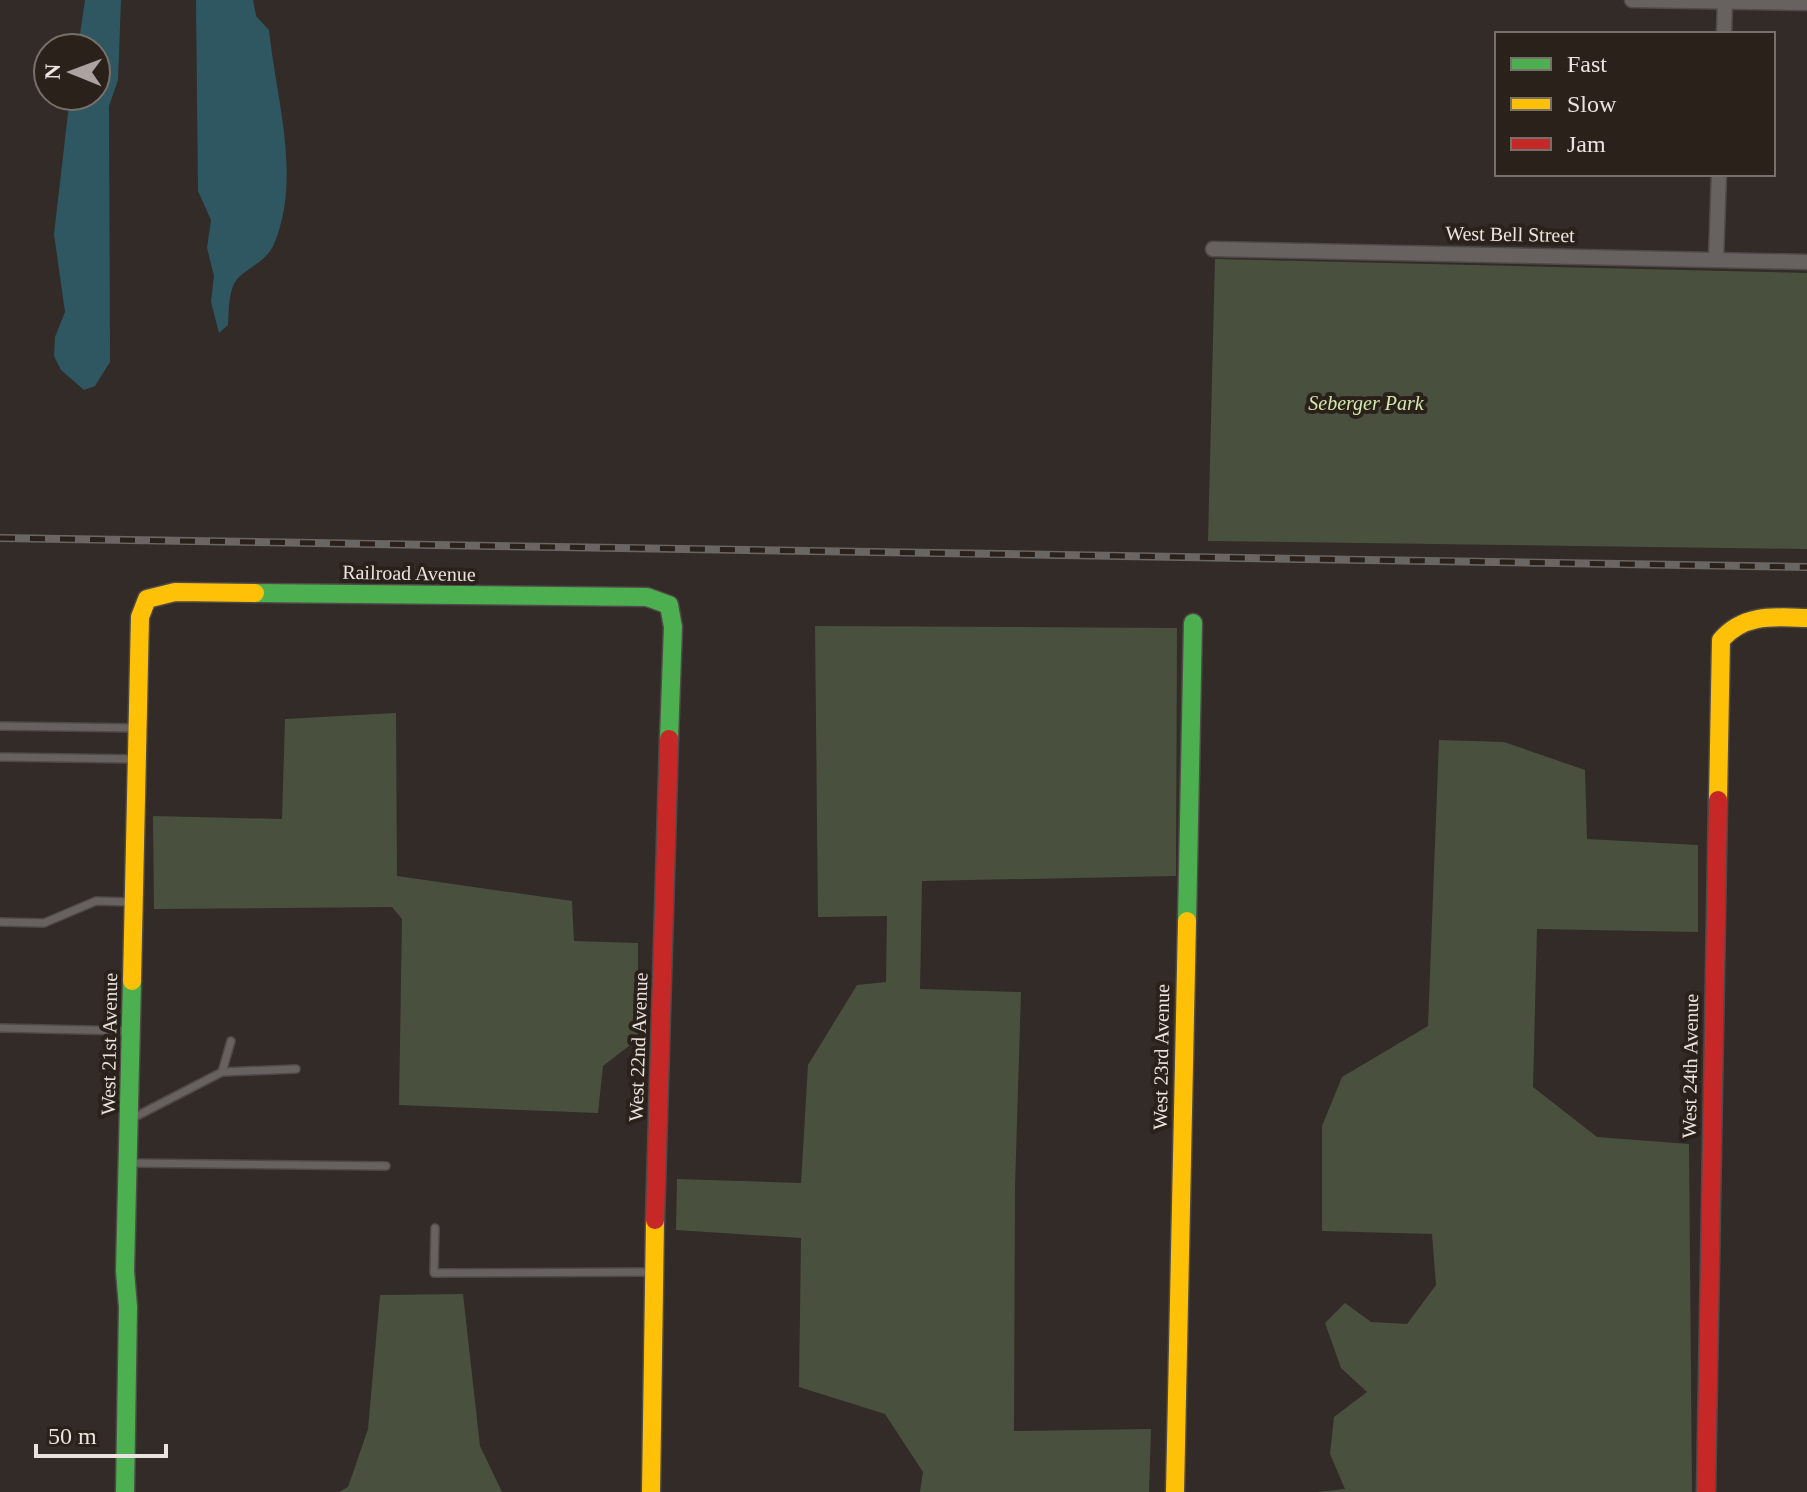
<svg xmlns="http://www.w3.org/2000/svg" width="1807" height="1492" viewBox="0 0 1807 1492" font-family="Georgia,serif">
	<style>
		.green { fill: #4a503e }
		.water { fill: #2f5761 }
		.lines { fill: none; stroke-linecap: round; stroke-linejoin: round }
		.lane-casing { stroke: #4f4947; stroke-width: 10 }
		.street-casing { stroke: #4f4947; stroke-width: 17 }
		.fast-casing { stroke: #4f4947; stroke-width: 21 }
		.slow-casing { stroke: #4f4947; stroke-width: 21 }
		.jam-casing { stroke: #4f4947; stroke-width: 21 }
		.lane { stroke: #67615f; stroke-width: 7 }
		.street { stroke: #67615f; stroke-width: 14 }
		.fast { stroke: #4caf50; stroke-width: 18 }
		.slow { stroke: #ffc107; stroke-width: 18 }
		.jam { stroke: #c62828; stroke-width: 18 }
		.rail-casing { stroke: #6a6664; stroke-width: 8 }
		.rail { stroke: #2b211b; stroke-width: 5; stroke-dasharray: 15; stroke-linecap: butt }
		.labels { text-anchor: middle; stroke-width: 8; stroke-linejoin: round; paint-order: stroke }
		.street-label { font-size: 20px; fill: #eae3df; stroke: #2b211b }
		.park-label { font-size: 20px; font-style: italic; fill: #d2e8ac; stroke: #2b211b }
	</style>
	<rect width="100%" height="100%" fill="#322b28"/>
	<g class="green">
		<polygon points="1215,259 1807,273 1807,549 1208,541"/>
		<polygon points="815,626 1177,628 1176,876 922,881 920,989 1021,992 1015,1187 1014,1431 1151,1429 1149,1492 920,1492 923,1472 885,1414 799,1387 801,1238 676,1230 677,1179 801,1183 808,1065 857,985 886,982 887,916 818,917"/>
		<polygon points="396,713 397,876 572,901 574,941 638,943 638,1039 603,1066 598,1113 399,1105 402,919 392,907 154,909 153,816 282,819 285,719"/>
		<polygon points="1439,740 1504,742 1585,770 1587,839 1698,845 1698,932 1537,929 1533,1087 1597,1137 1689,1144 1692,1492 1317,1492 1345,1489 1330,1454 1334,1417 1367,1392 1341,1368 1325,1323 1345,1303 1371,1322 1407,1324 1436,1285 1432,1234 1322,1231 1322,1126 1342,1077 1428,1026"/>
		<polygon points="463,1294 480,1446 502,1492 339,1492 348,1487 368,1429 380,1295"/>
	</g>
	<g class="water">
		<polygon points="85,0 121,0 118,80 109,106 110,362 95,386 84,390 61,370 54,356 55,337 65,312 54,234 70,96 96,96 96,48 78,48"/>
		<path d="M196,0H253L256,16L269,30C276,98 302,178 274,244C267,261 250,266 238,278C228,289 229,311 228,325L219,333L211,302L214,276L207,248L211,220L198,191Z"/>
	</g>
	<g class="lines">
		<defs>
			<g id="lane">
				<polyline points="0,726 135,728"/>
				<polyline points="0,757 134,759"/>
				<polyline points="0,922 44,923 96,901 130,902"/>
				<polyline points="0,1028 129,1031"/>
				<polyline points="222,1072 231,1041"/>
				<polyline points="131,1119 222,1072 296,1069"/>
				<polyline points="130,1163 386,1166"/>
				<polyline points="435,1228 434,1273 652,1272"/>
			</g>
			<g id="street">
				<polyline points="1632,0 1807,3"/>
				<polyline points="1724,34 1725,0"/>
				<polyline points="1213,249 1807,262"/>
				<polyline points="1716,258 1719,174"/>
			</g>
			<g id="fast">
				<polyline points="255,593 647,597 669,605 673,627 669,739"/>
				<polyline points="1187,921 1193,623"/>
				<polyline points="125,1492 128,1307 125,1271 132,981"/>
			</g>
			<g id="slow">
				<path d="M1718,800L1721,640C1744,613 1775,617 1807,618"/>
				<polyline points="132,981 140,617 147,599 175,592 255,593"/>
				<polyline points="651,1492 655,1220"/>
				<polyline points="1175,1492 1187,921"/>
			</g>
			<g id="jam">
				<polyline points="655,1220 669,739"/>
				<polyline points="1706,1492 1718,800"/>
			</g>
		</defs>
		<use href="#lane" class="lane-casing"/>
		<use href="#street" class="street-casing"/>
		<use href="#fast" class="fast-casing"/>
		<use href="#slow" class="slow-casing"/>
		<use href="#jam" class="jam-casing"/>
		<use href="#lane" class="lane"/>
		<use href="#street" class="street"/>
		<use href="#fast" class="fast"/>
		<use href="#slow" class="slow"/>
		<use href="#jam" class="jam"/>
		<defs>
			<polyline id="rail" points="0,538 1807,567"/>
		</defs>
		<use href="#rail" class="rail-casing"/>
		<use href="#rail" class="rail"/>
	</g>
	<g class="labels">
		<g class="street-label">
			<text transform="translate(1510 234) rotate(1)" y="7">West Bell Street</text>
			<text transform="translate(409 573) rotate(1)" y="7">Railroad Avenue</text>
			<text transform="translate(109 1044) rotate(-89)" y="7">West 21st Avenue</text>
			<text transform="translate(638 1047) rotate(-88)" y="7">West 22nd Avenue</text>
			<text transform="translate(1161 1057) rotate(-89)" y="7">West 23rd Avenue</text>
			<text transform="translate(1690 1066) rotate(-89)" y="7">West 24th Avenue</text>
		</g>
		<g class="park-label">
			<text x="1366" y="410">Seberger Park</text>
		</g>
	</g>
	<rect x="1495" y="32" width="280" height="144" fill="#2b211b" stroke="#776f69" stroke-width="2"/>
	<rect x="1511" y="58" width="40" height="12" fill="#4caf50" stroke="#776f69" stroke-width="2"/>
	<text x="1567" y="72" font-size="24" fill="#eae3df">Fast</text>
	<rect x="1511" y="98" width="40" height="12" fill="#ffc107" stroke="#776f69" stroke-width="2"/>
	<text x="1567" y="112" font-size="24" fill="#eae3df">Slow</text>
	<rect x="1511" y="138" width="40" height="12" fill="#c62828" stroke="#776f69" stroke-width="2"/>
	<text x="1567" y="152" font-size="24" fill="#eae3df">Jam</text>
	<g transform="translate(72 72) rotate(271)"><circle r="38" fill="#2b211b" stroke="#776f69" stroke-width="2"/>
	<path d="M0-6L14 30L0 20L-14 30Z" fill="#aaa39f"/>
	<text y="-12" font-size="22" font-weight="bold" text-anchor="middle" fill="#eae3df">N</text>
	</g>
	<path d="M36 1444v12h130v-12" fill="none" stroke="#eae3df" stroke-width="4"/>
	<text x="48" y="1444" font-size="24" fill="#eae3df" stroke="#2b211b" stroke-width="6" paint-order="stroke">50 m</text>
</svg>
